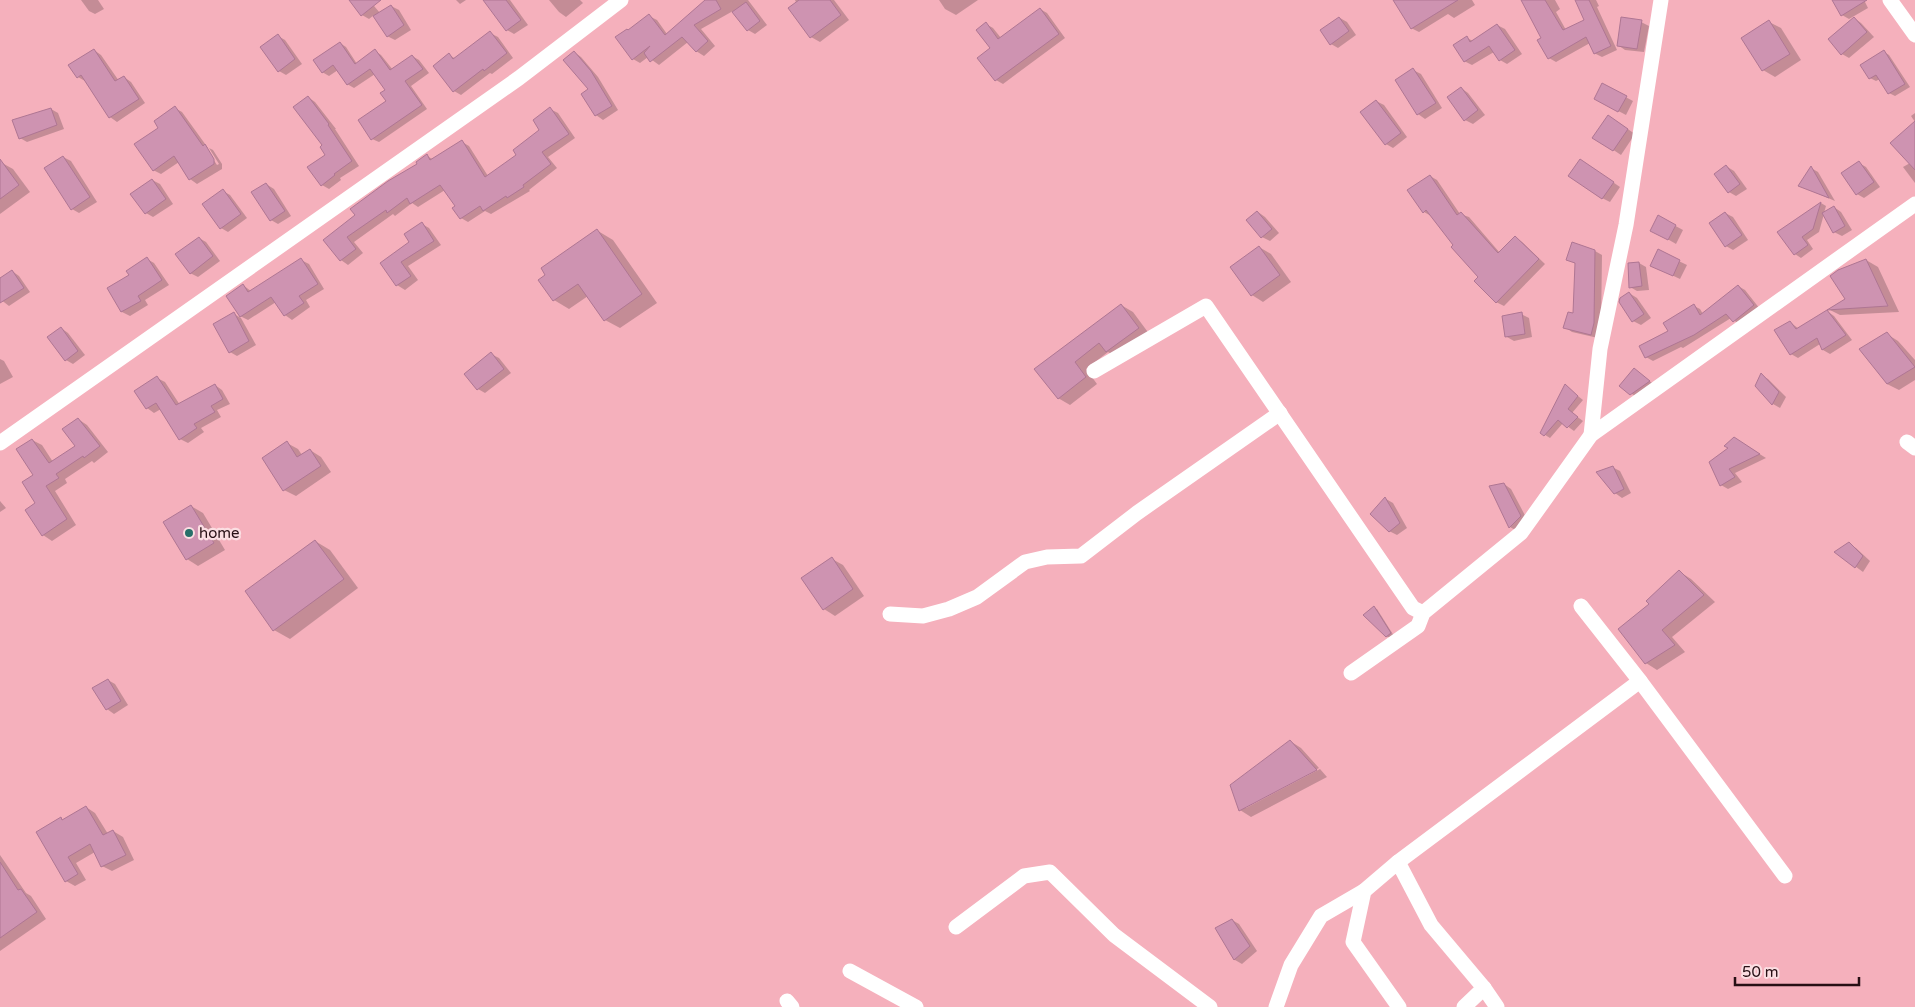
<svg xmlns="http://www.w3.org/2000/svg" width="1915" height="1007" viewBox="0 0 1915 1007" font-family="'Varela Round',sans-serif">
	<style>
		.shadow { fill: #0003 }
		.building { fill: #ce93b1; stroke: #af7693 }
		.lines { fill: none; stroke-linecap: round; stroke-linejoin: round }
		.minor { stroke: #fff; stroke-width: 15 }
		.poi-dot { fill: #27706a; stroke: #fbdee2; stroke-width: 2 }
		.labels { text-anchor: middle; stroke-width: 4.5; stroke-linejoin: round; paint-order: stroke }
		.poi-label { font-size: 15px; fill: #270f14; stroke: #fbdee2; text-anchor: start }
	</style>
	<rect width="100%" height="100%" fill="#f5b0bc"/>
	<g class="shadow">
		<polygon points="81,0 98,0 104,9 95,14 89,11"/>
		<polygon points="351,0 369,0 380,13 391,6 399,10 411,30 395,40 387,36 374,15 369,19 362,15"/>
		<polygon points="456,0 466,0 460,4"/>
		<polygon points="496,0 510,0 528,25 514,34 507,30"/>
		<polygon points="549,0 580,0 583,3 566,17 559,12"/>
		<polygon points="704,0 748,0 767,25 755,34 748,30 733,11 701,29 715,46 704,56 696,51 688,42 659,65 648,57 640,63 633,59 629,31 649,16 657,20 667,34 705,2"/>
		<polygon points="795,0 834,0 849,20 820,42 811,37"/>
		<polygon points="939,0 978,0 956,15 945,9"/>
		<polygon points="1394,0 1472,0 1475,5 1454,18 1448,14 1419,32 1411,28"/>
		<polygon points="1528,0 1555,0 1560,9 1556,12 1566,30 1586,20 1576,0 1596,0 1599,6 1597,7 1617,50 1602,57 1594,53 1590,43 1556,62 1549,58"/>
		<polygon points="1833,0 1864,0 1868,8 1849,19 1842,15"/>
		<polygon points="1040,9 1047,13 1065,38 1003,84 996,80 992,49 986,24 993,28 1001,38"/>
		<polygon points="1340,18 1347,22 1356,35 1338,48 1331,44"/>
		<polygon points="1854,18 1861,23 1874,37 1849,58 1842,54"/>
		<polygon points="1641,22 1649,26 1644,52 1625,50 1618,45"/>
		<polygon points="1769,22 1781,28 1801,60 1775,77 1763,70 1743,38"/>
		<polygon points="1497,25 1505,29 1522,54 1507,64 1500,60 1494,52 1472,65 1464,61 1467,38 1473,41"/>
		<polygon points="490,33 498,37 513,58 492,74 490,73 461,95 454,91 449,55 456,59"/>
		<polygon points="278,36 285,40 302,64 286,75 279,71"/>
		<polygon points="340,43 346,47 357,64 375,51 381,55 393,70 412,56 419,60 429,73 411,86 427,109 379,142 372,139 388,102 387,90 375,74 354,88 347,84 338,70 329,76 322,72"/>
		<polygon points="94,50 101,55 119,81 124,77 131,82 145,103 117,122 110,117 85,81 78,77"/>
		<polygon points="574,52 581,57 598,77 618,110 603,120 596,115 590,90"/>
		<polygon points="1884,52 1889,55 1910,87 1895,96 1889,93 1880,79 1876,81 1870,78"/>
		<polygon points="1413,70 1421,74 1442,108 1425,119 1418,114"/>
		<polygon points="1603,85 1633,101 1626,115 1603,103"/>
		<polygon points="1461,88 1468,93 1485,115 1473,124 1465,120"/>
		<polygon points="308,97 315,102 336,129 335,129 359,166 340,178 341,180 329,189 322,185 327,155"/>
		<polygon points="1376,101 1384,105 1407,137 1393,148 1386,144"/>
		<polygon points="175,108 182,112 208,148 206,148 217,165 219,164 209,148 213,150 222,164 222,169 197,184 190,179 179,162 161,174 153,170 160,128"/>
		<polygon points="51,109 58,113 64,129 27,142 20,138"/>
		<polygon points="550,109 558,113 575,138 548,157 557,168 529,190 530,191 491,214 485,211 468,222 461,218 457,206 445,190 418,207 412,203 395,216 393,214 354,242 363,253 348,265 341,260 325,240 418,165 427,156 434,160 462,142 469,146 488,176 518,156 541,130"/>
		<polygon points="1915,113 1915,122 1911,116"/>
		<polygon points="1616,121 1635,134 1621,155 1594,137"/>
		<polygon points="1915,123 1915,183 1903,167 1910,163"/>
		<polygon points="63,157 71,161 97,202 79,213 72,209"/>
		<polygon points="2,163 13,169 30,192 0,214 0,164"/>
		<polygon points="1859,163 1866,167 1880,187 1864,198 1857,194"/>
		<polygon points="1588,165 1620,187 1610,202 1602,198"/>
		<polygon points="1726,166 1734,171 1747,189 1736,196 1729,192"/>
		<polygon points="1811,168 1818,172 1835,201 1807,189"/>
		<polygon points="1430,176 1437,180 1460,214 1469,217 1500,253 1515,237 1522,242 1545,264 1504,306 1496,302 1480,277 1431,216 1424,212"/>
		<polygon points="152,180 160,184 173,204 153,217 146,213"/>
		<polygon points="266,184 274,189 291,216 278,224 271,220"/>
		<polygon points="223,191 230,195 247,218 228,232 221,228"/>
		<polygon points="1821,203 1826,206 1824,213 1834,207 1841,212 1852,230 1842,236 1834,232 1824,214 1819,232 1807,240 1813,249 1801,258 1795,254 1779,232"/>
		<polygon points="1258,212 1265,217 1279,233 1270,241 1262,237"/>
		<polygon points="1725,213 1733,217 1748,240 1733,250 1726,246"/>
		<polygon points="1659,217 1683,230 1676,244 1652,230"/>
		<polygon points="422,224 429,228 441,245 408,266 418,280 405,290 397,285 382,263 411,242"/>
		<polygon points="598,231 613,240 657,303 620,328 605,320 588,296 569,309 554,300"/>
		<polygon points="199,238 206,242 220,261 198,277 190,273"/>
		<polygon points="1259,247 1271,254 1291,282 1263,302 1252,295"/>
		<polygon points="1595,251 1602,255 1601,327 1598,338 1572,332 1565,327 1575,315 1576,264 1568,259"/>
		<polygon points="1658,251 1687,265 1680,279 1659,269"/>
		<polygon points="147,259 154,263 169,285 145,300 148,305 130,316 122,312 109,288 131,275"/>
		<polygon points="301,260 309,264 324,289 306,300 310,307 292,320 285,315 276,302 248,320 240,316 243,285 252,292"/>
		<polygon points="1866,260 1878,267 1899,312 1840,315 1830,310 1846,299"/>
		<polygon points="1639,263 1646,267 1649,290 1637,291 1630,287"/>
		<polygon points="12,271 19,276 30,292 9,306 0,299 0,279"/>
		<polygon points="1738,286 1745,290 1760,309 1740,325 1731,318 1683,348 1681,347 1653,361 1646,357 1694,306 1700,309 1703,314"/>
		<polygon points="1629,293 1637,298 1651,318 1641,325 1633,321"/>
		<polygon points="1121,305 1133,312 1150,335 1118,358 1108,352 1086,369 1097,384 1070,405 1058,398 1036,369"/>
		<polygon points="1827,311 1834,316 1852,340 1830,354 1823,350 1820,344 1798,358 1791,354 1790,322 1799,329"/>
		<polygon points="234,314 241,318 256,345 237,356 230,352"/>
		<polygon points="1521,314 1529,318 1532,337 1514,341 1507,337"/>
		<polygon points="61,328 68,333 85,355 73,364 66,360"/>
		<polygon points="1887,334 1898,341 1915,360 1915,380 1899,390 1887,384"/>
		<polygon points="491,354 499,358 511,373 485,393 478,389"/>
		<polygon points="0,359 4,361 13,377 0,384"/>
		<polygon points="1634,369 1656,386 1639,399 1621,386"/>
		<polygon points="1761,375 1768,379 1786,397 1780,408 1773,404 1756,386"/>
		<polygon points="157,378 165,382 180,405 215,385 222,390 230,404 217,410 221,417 201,428 204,432 188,443 180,439 161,409 154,413 147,408 136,391"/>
		<polygon points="1565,386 1583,400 1572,413 1583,421 1574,431 1563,423 1550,438 1542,433"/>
		<polygon points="78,419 87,425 108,452 94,463 92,461 65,479 67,483 55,491 76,525 52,541 43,535 37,503 32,440 42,445 53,462 76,446"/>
		<polygon points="287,443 298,449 302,455 310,450 321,457 331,472 296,496 284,490"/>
		<polygon points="1742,443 1766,458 1735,473 1742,482 1728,489 1721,485 1730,448"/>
		<polygon points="1612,467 1620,471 1631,493 1622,498 1615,493"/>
		<polygon points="1504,484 1511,489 1528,521 1517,531 1510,527"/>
		<polygon points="1386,499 1393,503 1407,528 1397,535 1389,531"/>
		<polygon points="0,501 6,508 0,512"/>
		<polygon points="191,506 203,513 225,550 198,566 187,559"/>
		<polygon points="315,541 330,550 358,588 290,639 274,630"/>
		<polygon points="1849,544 1856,548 1870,561 1863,572 1836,552"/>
		<polygon points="832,559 843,565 864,596 835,616 824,609"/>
		<polygon points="1680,572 1691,579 1715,602 1672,637 1685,652 1657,670 1646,663 1651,604"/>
		<polygon points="1374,608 1377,609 1394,636 1390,638 1386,636"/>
		<polygon points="108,680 115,684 128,705 114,714 107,709 94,688"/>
		<polygon points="1290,741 1301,748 1319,768 1246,806 1246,808 1320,769 1327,777 1251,817 1240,810"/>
		<polygon points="86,807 95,813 108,834 113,831 123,837 134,860 112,871 102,866 95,852 76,863 86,880 75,886 66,881 61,819 64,821"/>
		<polygon points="0,855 26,893 31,896 46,919 0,951"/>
		<polygon points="1232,920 1239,924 1257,951 1242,964 1235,960 1217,929"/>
	</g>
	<g class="building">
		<polygon points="349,0 381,0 361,16"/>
		<polygon points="483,0 506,0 521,20 506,31"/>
		<polygon points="705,0 716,0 721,9 694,25 708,41 696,52 682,37 650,62 644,53 650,46 632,60 615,37 627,29 628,30 649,14 665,35"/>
		<polygon points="799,0 830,0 841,15 810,38 788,8"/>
		<polygon points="1393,0 1458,0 1411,29"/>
		<polygon points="1521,0 1545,0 1563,30 1584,20 1575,0 1589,0 1611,46 1594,54 1586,37 1548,59 1537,40 1541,38"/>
		<polygon points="1832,0 1867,0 1841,16"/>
		<polygon points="746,2 760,21 747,31 732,12"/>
		<polygon points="391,5 404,25 387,37 373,16"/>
		<polygon points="1040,8 1059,34 995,81 977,58 990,48 976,30 986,22 998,39"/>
		<polygon points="1339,17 1349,31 1330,45 1320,30"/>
		<polygon points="1621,17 1642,20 1637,49 1617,46"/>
		<polygon points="1854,17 1867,32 1841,55 1828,39"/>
		<polygon points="1769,20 1790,54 1762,71 1741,38"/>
		<polygon points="1497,24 1515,50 1499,61 1489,46 1464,62 1453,45 1467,36 1470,42"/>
		<polygon points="490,31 507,53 484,71 483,69 453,92 433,66 449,53 453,59"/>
		<polygon points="278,34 295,59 278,72 260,47"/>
		<polygon points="340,42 355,64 375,49 390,70 412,55 423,69 405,81 422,105 371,140 358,120 386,101 380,93 385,90 370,69 347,85 333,65 322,73 313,60"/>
		<polygon points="94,49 115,81 124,76 139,99 109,118 81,75 77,78 68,65"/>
		<polygon points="1884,50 1905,84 1888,94 1876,75 1869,79 1860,65"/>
		<polygon points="574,51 591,71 612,106 595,116 581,94 588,89 563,60"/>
		<polygon points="1413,68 1436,103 1417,115 1395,80"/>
		<polygon points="1602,83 1627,96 1618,112 1594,99"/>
		<polygon points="1461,87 1478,110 1464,121 1447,97"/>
		<polygon points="308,96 329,124 328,125 352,161 334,174 335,175 321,186 307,167 325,155 320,147 322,145 293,107"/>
		<polygon points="1376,100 1401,133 1385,145 1360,112"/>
		<polygon points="175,106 203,146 205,144 214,159 214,164 189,180 174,156 153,171 134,144 158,128 154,121"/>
		<polygon points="550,107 569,134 542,152 551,164 523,185 524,187 507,198 506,196 483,211 480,206 460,219 452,208 455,206 440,185 410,204 407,198 387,213 386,210 347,237 356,249 340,261 323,240 355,215 350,209 388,181 417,164 416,162 427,154 430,160 462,140 485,177 516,155 513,150 539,130 533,120"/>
		<polygon points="51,108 57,125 19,139 12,120"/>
		<polygon points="1608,115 1628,129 1613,151 1592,138"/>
		<polygon points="1915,121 1915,170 1890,143"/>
		<polygon points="63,156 90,197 71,210 44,168"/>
		<polygon points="0,159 19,185 0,199"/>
		<polygon points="1580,159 1614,182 1602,199 1568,176"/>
		<polygon points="1859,161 1874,182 1856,195 1841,173"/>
		<polygon points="1726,165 1740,184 1728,193 1714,174"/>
		<polygon points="1811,166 1829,198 1798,186"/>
		<polygon points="1430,175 1457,215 1461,212 1498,253 1515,236 1539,259 1496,303 1474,281 1478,277 1451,247 1453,245 1426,210 1423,213 1407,190"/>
		<polygon points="152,179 166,199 145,214 130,194"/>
		<polygon points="266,183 285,211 270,221 251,192"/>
		<polygon points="223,189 241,214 220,229 202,204"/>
		<polygon points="1821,202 1813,229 1802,237 1808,245 1794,255 1777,232"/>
		<polygon points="1834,206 1845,226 1833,233 1822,213"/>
		<polygon points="1257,211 1272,229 1261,238 1246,220"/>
		<polygon points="1725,212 1742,235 1725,247 1709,223"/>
		<polygon points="1658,215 1676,225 1668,240 1650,231"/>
		<polygon points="422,222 434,241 401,262 411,276 396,286 380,263 409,242 404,234"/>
		<polygon points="597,229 642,294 604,321 578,284 553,301 538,280 545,275 541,268"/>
		<polygon points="199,237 213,256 190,274 175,254"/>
		<polygon points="1572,242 1595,250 1594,323 1591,335 1563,328 1568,312 1573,313 1575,263 1566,260"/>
		<polygon points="1259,246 1280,275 1251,296 1230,267"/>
		<polygon points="1658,249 1680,260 1673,276 1650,266"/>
		<polygon points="147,257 162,280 138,296 141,301 121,312 107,288 129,275 126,271"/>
		<polygon points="301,258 318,284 299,296 304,303 284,316 271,297 240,317 226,296 243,284 248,292"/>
		<polygon points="1866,259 1888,306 1827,310 1845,299 1830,276 1838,270"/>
		<polygon points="1639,262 1642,286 1629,288 1628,263"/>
		<polygon points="12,270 24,288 0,303 0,278"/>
		<polygon points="1738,285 1754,305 1733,322 1726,314 1694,335 1645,358 1639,346 1668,331 1663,323 1694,304 1700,315"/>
		<polygon points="1629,292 1644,314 1632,322 1619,302 1620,298"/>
		<polygon points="1121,304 1139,328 1106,352 1099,343 1075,362 1086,377 1058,399 1034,369"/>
		<polygon points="1827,310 1846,335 1822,350 1817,338 1790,355 1774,330 1790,321 1796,329"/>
		<polygon points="234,312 249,341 229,353 213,324"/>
		<polygon points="1522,312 1525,334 1505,337 1502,316"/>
		<polygon points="61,327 78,351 65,361 47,337"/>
		<polygon points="1887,332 1915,367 1887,384 1859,349"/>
		<polygon points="491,352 504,369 477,390 464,374"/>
		<polygon points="1634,368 1650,381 1630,395 1619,386"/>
		<polygon points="1761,373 1779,392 1772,405 1755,386"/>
		<polygon points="157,376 176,405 215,384 223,399 211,406 215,412 194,424 197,428 179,440 156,403 146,409 134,391"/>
		<polygon points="1565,384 1578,396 1568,409 1578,417 1567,428 1558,420 1544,436 1540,433"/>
		<polygon points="78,418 100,446 84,458 83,456 56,474 59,478 46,486 67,519 42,536 25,510 35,503 22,482 33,475 16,449 32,439 49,463 75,446 62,429"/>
		<polygon points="1734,437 1760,454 1729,469 1735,477 1720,486 1709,462 1728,448 1724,446"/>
		<polygon points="287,441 297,457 310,449 321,466 283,491 262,458"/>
		<polygon points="1613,466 1624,489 1614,494 1596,472"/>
		<polygon points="1504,483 1521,516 1509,528 1489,486"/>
		<polygon points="1385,497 1400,523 1389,532 1370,514"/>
		<polygon points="191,505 214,543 186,560 163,522"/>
		<polygon points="315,540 344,579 273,631 245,591"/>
		<polygon points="1849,542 1863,556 1855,568 1834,552"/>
		<polygon points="832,557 853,589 823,610 801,578"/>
		<polygon points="1679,570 1704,595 1662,630 1675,645 1645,664 1618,629 1649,604 1646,601"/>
		<polygon points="1374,606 1391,633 1386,637 1363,615"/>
		<polygon points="108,679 121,701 106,710 92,688"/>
		<polygon points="1290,740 1317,770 1239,811 1230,785"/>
		<polygon points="86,806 103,835 113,830 126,855 101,867 90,844 68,857 78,874 65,882 36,832 61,817 62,820"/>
		<polygon points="0,862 18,890 21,889 37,912 0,938"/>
		<polygon points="1232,919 1250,946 1234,960 1215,928"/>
	</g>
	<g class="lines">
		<g class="minor">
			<polyline points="1890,0 1915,35"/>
			<polyline points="1094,371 1206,306 1413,608 1423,613"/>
			<polyline points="1591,435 1600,349 1626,225 1661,0"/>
			<polyline points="1907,442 1915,448"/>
			<polyline points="0,443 519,78 621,0"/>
			<polyline points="1581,606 1640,681 1785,876"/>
			<polyline points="890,614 923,616 949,609 977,597 1025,562 1047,557 1081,556 1137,513 1280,413"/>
			<polyline points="1351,673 1418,626 1423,613 1521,533 1591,435 1915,204"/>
			<polyline points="1398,862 1640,681"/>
			<polyline points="956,927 1024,876 1050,872 1114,935 1210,1007"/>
			<polyline points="850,971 916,1007"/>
			<polyline points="787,1001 792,1007"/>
			<polyline points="1276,1007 1291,965 1321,916 1364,891"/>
			<polyline points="1399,1007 1353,942 1364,891 1398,862 1431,925 1484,988 1497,1007"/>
			<polyline points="1464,1007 1484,988"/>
		</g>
	</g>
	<circle class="poi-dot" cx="189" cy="533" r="5"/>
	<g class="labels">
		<g class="poi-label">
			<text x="199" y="538">home</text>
		</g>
	</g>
	<path d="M1735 977v8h124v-8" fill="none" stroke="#270f14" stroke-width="2.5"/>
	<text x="1742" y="977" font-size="15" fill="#270f14" stroke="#fbdee2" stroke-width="4" paint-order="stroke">50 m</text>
</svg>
